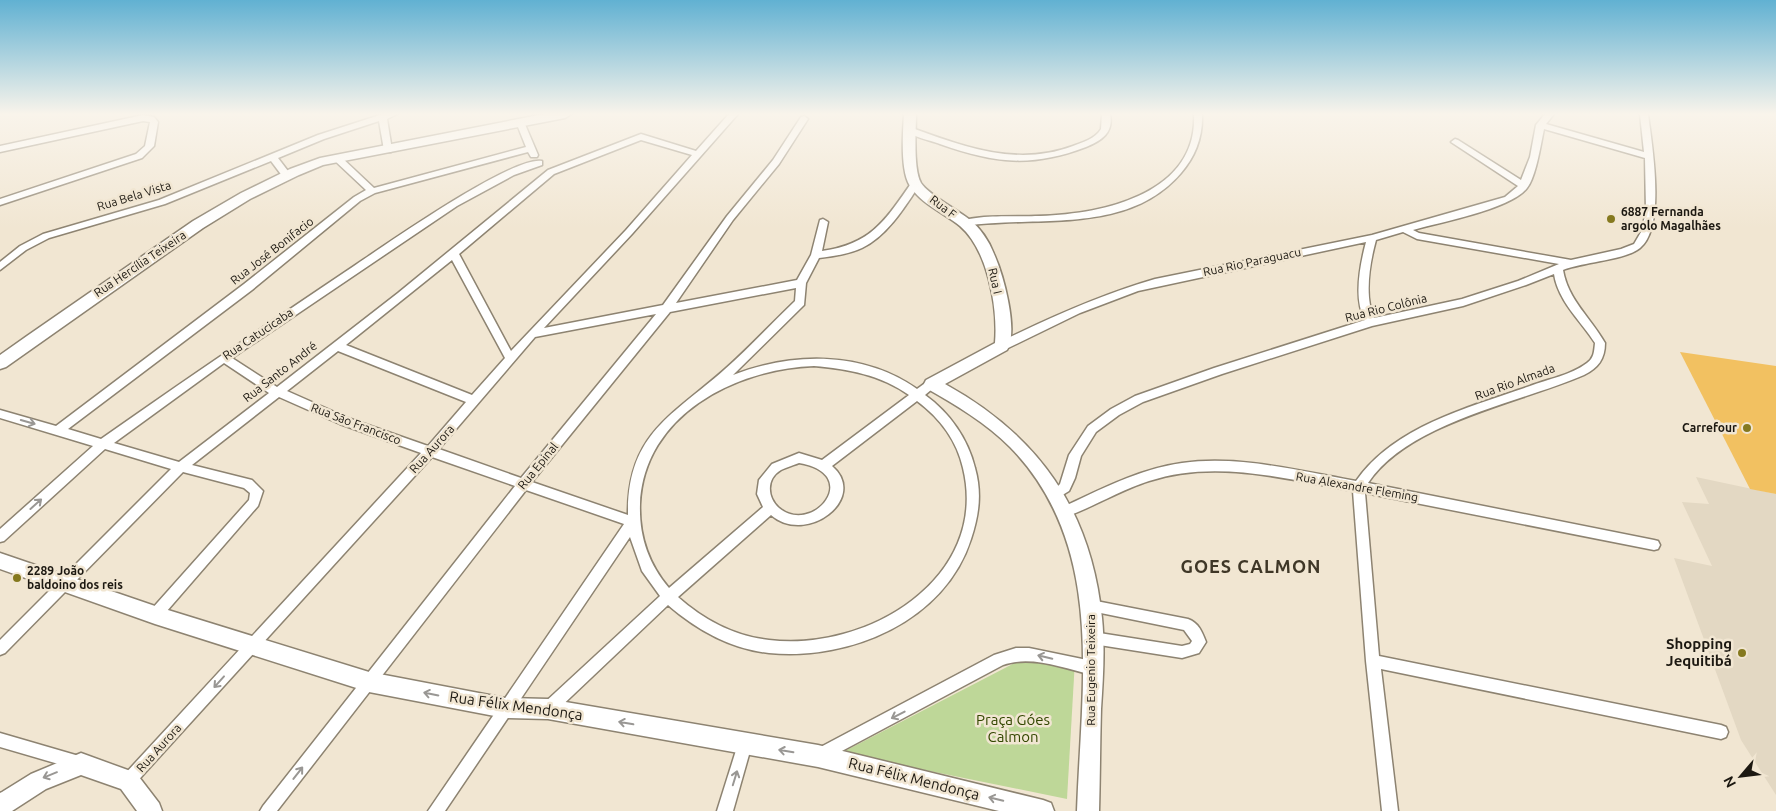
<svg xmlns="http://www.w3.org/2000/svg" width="1776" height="811" viewBox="0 0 1776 811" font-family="Ubuntu,sans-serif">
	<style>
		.commercial { fill: #e3d8c3 }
		.green { fill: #bed798 }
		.building { fill: #f2c161 }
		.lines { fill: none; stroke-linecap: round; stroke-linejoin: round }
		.street-casing { stroke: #8d8371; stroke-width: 3 }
		.secondary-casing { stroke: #8d8371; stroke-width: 3 }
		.street { fill: #fff; fill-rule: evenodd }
		.secondary { fill: #fff; fill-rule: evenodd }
		.oneway { stroke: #999794 }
		.poi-dot { fill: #85791f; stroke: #f1e6d2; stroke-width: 2 }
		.labels { text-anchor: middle; stroke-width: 5; stroke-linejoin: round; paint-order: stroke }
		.street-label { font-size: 12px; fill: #1c1811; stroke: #f1e6d2 }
		.poi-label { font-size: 12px; font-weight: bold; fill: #1c1811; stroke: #f1e6d2; text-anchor: start }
		.near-poi-label { font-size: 15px; font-weight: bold; fill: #1c1811; stroke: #f1e6d2; text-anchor: end }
		.near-street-label { font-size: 15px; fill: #1c1811; stroke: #f1e6d2 }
		.near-park-label { font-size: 15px; fill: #334700; stroke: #f1e6d2 }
		.district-label { font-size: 18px; font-weight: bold; letter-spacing: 1px; fill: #3f3727; stroke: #f1e6d2 }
	</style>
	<rect width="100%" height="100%" fill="#f1e6d2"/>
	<polygon class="commercial" points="1696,477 1776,494 1776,795 1741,740 1674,558 1712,566 1682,502 1709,504"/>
	<polygon class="green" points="1032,654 1075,660 1067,799 841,753"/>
	<polygon class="building" points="1680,352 1776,366 1776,494 1750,489"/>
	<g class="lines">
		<defs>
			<g id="street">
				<polygon points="383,114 397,114 387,119 392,150 391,152 385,152 384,150 379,121 324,139 278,158 291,175 289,177 283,177 271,161 165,204 49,238 26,250 0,270 0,262 20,246 43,234 159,200 318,135"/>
				<path d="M729,114H738L632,234L544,328L663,305L727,216L773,160L801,117L804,116L808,119L779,164L733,220L676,303L797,280L811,255L820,220L823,219L828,222L822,251C871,244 885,221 912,182H918L920,184C905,207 887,236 862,248C849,254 834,256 819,258L806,283L804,305L733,375C793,352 863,351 917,389L928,381H936L938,384L925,395C950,413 968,439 975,468C982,493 979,515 971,539C945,621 850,661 769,653C731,649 697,630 668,605L553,714L548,716L543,714L541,709L543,704L660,596L642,571L630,537L445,811H428L624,524L526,490L277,811H260L263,806L515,486L432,457L133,786L128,788L123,786L121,781L123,776L421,453L340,424L279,397L192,465L252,480L263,491L258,506L160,619L155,621L150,619L148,615L150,611L249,500L250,493L244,488L183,472L5,653L0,655V640L171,469L105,449L4,541L0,542V529L93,446L0,418V410L56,426L244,284L354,197L366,190L334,160V156H340L374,188L526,147L516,122L520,119L524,122L538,155L537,157H531L528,152L375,193L360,201L252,290L68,429L101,439C182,382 263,327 345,272C377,251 512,155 542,161V165L514,175L457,206L232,358L277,387L398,293L548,170L641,134L696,151ZM641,140L692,155L626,230L511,351L459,254L554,174ZM452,260L505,358L472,395L346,345ZM796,288L795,301C771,324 749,348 724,370C672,416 627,434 628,515L532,482L670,312ZM656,314L521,478L439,449L535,337ZM338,351L466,402L428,446L348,418L287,391ZM224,363L269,393L179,462L114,443ZM814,366C848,369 881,375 909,395L822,460L799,453L772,464L759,480L757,494L763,507L669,588C648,563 639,536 640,504C644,415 735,369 814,366ZM917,401C940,418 957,441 963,468C990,579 866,652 769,640C734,636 704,620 678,597L771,515C807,546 869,498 832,466ZM799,463C864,474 813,536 779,508C767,497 766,479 781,470C787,467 794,465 799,463Z"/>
				<path d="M1102,114H1110C1114,133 1101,141 1086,147C1031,168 994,163 940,144C929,140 913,137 905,130L906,128H912C965,147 1017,167 1073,146C1083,142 1095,139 1101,129Z"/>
				<path d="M1194,114H1202C1203,137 1195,157 1181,173C1127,236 1037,215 965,226L960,223C970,214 1020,217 1035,216C1098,215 1198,196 1194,114Z"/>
				<path d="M1545,114H1554L1546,124L1644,152L1640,114H1648C1652,145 1666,227 1640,248C1626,260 1583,262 1563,270C1568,300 1591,318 1605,343C1605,359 1598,368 1584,375C1520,403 1409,422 1368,483L1654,540L1658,541L1660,545L1658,549L1654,550L1365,493L1379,656L1721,725L1726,727L1728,732L1726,737L1721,739L1381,669L1398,811H1382L1366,661L1353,491C1287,479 1215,459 1149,481C1120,490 1094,507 1065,517L1061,516L1059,512L1061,508C1099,490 1139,469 1182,463C1239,455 1300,471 1356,481C1394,426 1470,407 1530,386C1548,379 1571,375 1587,363C1594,358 1594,352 1595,343C1581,321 1558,301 1554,274L1526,285L1463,306L1372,326L1222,374L1143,402L1119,415L1096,432L1081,456L1075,478L1069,491L1056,499L1052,498L1050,494L1060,484L1069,455L1088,426L1111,409L1135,396L1214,368L1365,320C1353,299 1360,265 1366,242L1138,291L1080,313L1006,349L1002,350L997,346L998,343C1049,318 1100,295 1155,279L1372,235L1505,197L1518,186L1451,142L1455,139L1458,140L1521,180L1530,157L1536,125ZM1544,129L1645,158L1646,212L1641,232L1634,244L1621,249L1571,260L1419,233L1413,230C1441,222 1511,209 1527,188C1536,177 1541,143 1544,129ZM1403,232L1417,239L1559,264L1518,281L1462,299L1374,318C1364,296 1370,262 1376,240Z"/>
				<polygon points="143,115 154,117 158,122 154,146 142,158 0,205 0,199 136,154 145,146 150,122 143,121 0,152 0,146"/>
				<path d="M1091,600L1188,619C1199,623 1202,632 1206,642L1199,653L1182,658L1093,644L1088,642L1086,638L1088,634L1093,632L1182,646L1190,644L1192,641L1184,630L1086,610L1084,606L1086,602Z"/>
				<path d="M1016,648H1029L1092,661L1097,663L1099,668L1097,673L1092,675C1063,668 1031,655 1003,665L825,760L820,762L815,760L813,755L815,750L994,655Z"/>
				<polygon points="0,733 79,756 84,758 86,763 84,768 79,770 0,747"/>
				<polygon points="745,737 750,739 752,744 733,811 717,811 738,744 740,739"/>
			</g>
			<g id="secondary">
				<polygon points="544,114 571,114 565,118 323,165 299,175 250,199 203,228 6,367 0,369 0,355 27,336 193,221 241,193 290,169 320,158"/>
				<path d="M904,114H916C916,131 913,169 921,183C929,195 958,210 970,220C980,228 989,241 994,254C1003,274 1019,330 1007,350L945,384C1039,436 1091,510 1102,618C1105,648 1103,679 1101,709C1100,743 1100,777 1099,811H1077C1081,686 1107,546 1010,447C986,423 956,405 926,388L924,384L926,380L995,343C998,308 988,250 960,226C944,213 921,204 910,186C900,171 903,132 904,114Z"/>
				<polygon points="0,553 155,606 369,672 505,698 548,699 818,745 1043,800 1051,803 1054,811 999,811 818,767 548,719 505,718 369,692 155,624 0,569"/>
				<polygon points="81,753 136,773 159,803 162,811 137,811 121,789 81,775 46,789 12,811 0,811 0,793 2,792 31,774"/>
			</g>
		</defs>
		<use href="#street" class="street-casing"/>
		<use href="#secondary" class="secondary-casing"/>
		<use href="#street" class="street"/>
		<use href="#secondary" class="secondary"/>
	</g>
	<defs><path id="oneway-shaft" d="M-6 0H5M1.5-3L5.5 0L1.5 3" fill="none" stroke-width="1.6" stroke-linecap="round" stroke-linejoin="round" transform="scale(1.25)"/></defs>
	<g class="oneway">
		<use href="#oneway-shaft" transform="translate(28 422) rotate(16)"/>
		<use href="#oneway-shaft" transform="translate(36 504) rotate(-42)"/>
		<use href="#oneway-shaft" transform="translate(1045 657) rotate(-167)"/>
		<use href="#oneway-shaft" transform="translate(219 682) rotate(132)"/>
		<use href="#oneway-shaft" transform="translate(431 694) rotate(-169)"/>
		<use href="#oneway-shaft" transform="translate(898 715) rotate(153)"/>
		<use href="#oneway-shaft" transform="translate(626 723) rotate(-170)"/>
		<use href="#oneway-shaft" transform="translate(786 751) rotate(-171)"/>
		<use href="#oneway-shaft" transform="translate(298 773) rotate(-52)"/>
		<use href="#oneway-shaft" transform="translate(50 775) rotate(158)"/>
		<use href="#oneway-shaft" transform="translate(735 778) rotate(-73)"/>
		<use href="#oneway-shaft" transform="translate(996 799) rotate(-166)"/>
	</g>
	<linearGradient id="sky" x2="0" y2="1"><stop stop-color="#61b1d2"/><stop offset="0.5" stop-color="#f9f4eb"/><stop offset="1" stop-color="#f9f4eb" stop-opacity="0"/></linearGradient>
	<rect width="1776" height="228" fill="url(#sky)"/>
	<g class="poi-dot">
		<circle cx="1611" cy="219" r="5"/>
		<circle cx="1747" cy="428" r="5"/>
		<circle cx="17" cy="578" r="5"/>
		<circle cx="1742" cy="653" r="5"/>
	</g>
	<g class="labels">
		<g class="street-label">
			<text transform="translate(134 196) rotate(-17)" y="4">Rua Bela Vista</text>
			<text transform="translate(943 207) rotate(37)" y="4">Rua F</text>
			<text transform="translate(272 251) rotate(-38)" y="4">Rua José Bonifacio</text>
			<text transform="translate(1252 262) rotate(-12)" y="4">Rua Rio Paraguacu</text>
			<text transform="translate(140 264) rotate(-34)" y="4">Rua Hercília Teixeira</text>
			<text transform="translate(995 281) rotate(77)" y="4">Rua I</text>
			<text transform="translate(1386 308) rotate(-14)" y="4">Rua Rio Colônia</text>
			<text transform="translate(258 334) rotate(-34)" y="4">Rua Catucicaba</text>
			<text transform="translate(280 372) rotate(-38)" y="4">Rua Santo André</text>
			<text transform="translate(1515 382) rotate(-20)" y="4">Rua Rio Almada</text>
			<text transform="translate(356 424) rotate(21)" y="4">Rua São Francisco</text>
			<text transform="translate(432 449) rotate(-48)" y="4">Rua Aurora</text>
			<text transform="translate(538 466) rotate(-51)" y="4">Rua Epinal</text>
			<text transform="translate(1357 487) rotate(10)" y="4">Rua Alexandre Fleming</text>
			<text transform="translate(1091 670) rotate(-90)" y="4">Rua Eugenio Teixeira</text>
			<text transform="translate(159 748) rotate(-48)" y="4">Rua Aurora</text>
		</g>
		<g class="poi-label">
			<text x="1621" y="216">6887 Fernanda<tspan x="1621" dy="14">argolo Magalhães</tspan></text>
			<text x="1737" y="432" text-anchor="end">Carrefour</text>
			<text x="27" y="575">2289 João<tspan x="27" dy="14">baldoino dos reis</tspan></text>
		</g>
		<g class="near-poi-label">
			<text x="1732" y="649">Shopping<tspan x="1732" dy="17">Jequitibá</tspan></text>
		</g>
		<g class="near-street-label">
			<text transform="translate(516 706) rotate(8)" y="5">Rua Félix Mendonça</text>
			<text transform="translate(914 779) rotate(14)" y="5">Rua Félix Mendonça</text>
		</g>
		<g class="near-park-label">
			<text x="1013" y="725">Praça Góes<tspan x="1013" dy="17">Calmon</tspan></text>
		</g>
		<g class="district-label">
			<text x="1251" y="573">GOES CALMON</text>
		</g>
	</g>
	<g transform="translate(1741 776) rotate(242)" stroke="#f1e6d2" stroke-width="4" paint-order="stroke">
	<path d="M0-4L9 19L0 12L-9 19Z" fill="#1c1811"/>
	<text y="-8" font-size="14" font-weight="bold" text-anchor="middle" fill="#1c1811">N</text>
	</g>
</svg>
